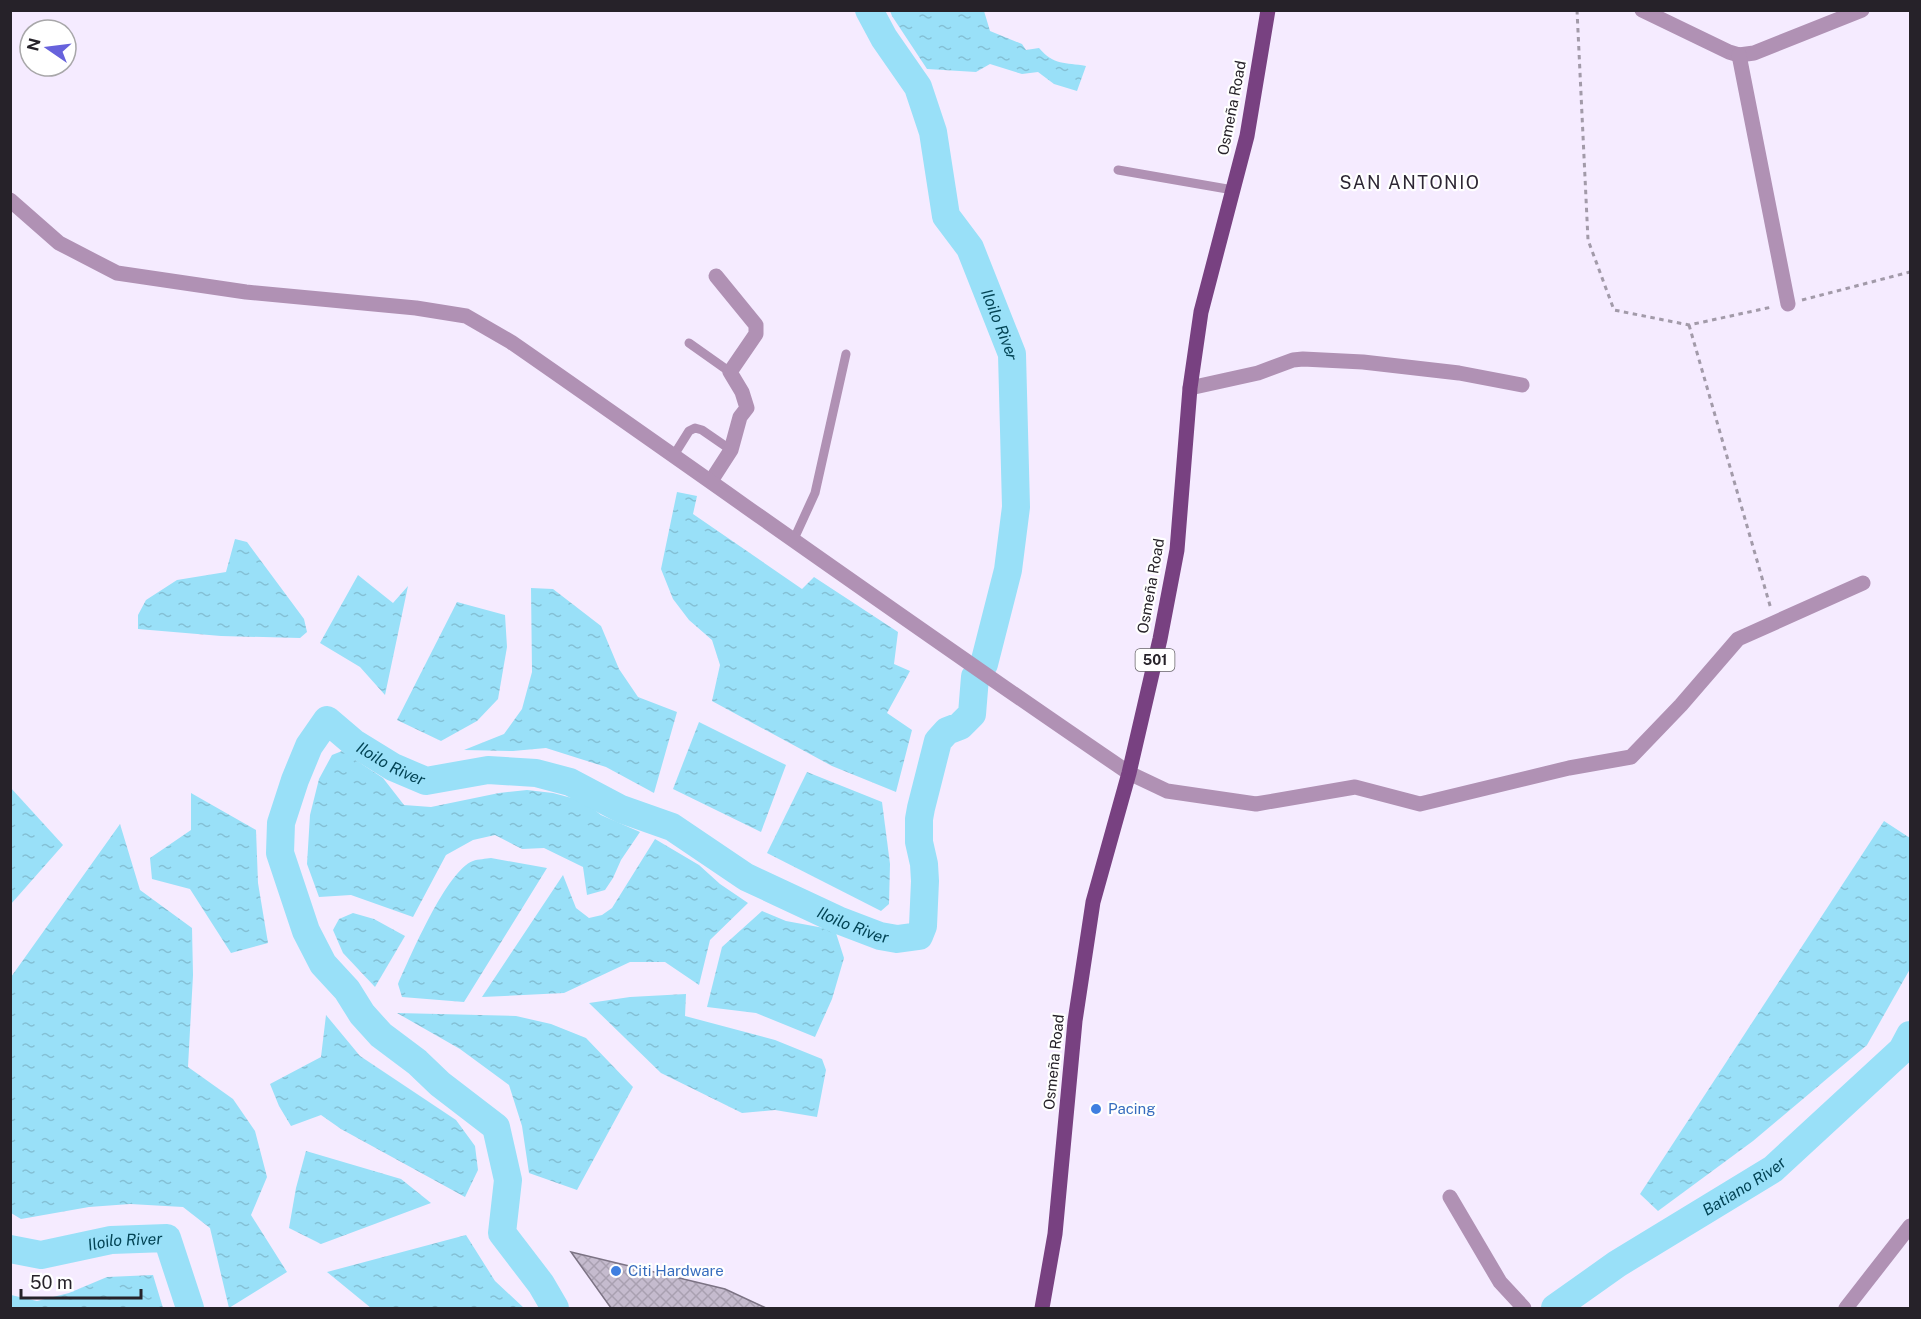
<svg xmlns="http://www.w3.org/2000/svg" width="1921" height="1319" viewBox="0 0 1921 1319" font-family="'Public Sans',sans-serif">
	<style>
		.water { fill: url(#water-ripples) }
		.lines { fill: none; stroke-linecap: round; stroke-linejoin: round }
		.river { stroke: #99e0f8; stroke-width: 28 }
		.building { fill: url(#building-cross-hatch); stroke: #7c7384; stroke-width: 1.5 }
		.path { stroke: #a29aa9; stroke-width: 3; stroke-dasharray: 4.5 4.5; stroke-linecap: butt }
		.service { stroke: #b091b4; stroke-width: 9 }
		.minor { stroke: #b091b4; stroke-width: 15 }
		.tertiary { stroke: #b091b4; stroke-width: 15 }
		.primary { stroke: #784181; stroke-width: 15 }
		.shop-dot { fill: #3f7fe0; stroke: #fff; stroke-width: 2 }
		.labels { text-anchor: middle; stroke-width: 4.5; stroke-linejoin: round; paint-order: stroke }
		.shield { fill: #fff; stroke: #676469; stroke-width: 1.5 }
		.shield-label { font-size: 14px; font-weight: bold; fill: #262229 }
		.street-label { font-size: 15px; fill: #262229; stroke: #fff }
		.shop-label { font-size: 15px; fill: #366cbe; stroke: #fff; text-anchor: start }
		.water-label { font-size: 16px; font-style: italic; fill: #034455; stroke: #fff }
		.quarter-label { font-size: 18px; letter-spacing: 1.5px; fill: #2d2634; stroke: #fff }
	</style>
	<defs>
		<pattern id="water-ripples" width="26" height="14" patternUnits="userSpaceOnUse" patternTransform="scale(1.5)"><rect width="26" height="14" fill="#99e0f8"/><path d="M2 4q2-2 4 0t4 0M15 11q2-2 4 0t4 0" fill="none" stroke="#84c0d5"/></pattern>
		<pattern id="building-cross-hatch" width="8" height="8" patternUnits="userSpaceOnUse" patternTransform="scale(1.5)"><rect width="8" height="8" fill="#c5bbce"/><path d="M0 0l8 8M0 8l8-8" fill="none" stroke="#a9a0b1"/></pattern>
	</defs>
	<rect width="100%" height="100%" fill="#f5ebff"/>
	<g class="water">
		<path d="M890,11H984L990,31L1022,44L1026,50L1039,48C1054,66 1065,62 1086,66L1077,91L1054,84L1038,72L1022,74L990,64L976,72L927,69L892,16Z"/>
		<polygon points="677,492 697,496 693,514 802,589 814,577 898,632 894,664 910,671 887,713 912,730 896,792 832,766 712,701 720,665 712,640 689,620 673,599 661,569"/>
		<polygon points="235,539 247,542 304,619 307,632 300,638 221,636 138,629 138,615 146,600 177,580 226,572"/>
		<polygon points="358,575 393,603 408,586 385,695 360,667 320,643"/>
		<polygon points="531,588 553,589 601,626 619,669 638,697 677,712 654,793 606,767 546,748 513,751 464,750 504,734 522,709 532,672"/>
		<polygon points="457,602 505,615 507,647 498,699 477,721 441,741 397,720"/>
		<polygon points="699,722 786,765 761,832 673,789"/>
		<polygon points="342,751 383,778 404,805 431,807 499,793 527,790 553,793 583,801 601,815 640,832 621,860 613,878 605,890 587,895 583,867 544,848 522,849 495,835 473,840 446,855 413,917 351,895 319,897 307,864 310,815 319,779 332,755"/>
		<polygon points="807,772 882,802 890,864 889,904 881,911 767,853"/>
		<polygon points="10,787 63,845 11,904 10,904"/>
		<polygon points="191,793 256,830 258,883 268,943 231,953 190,889 152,879 150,858 191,830"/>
		<polygon points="1884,821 1910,838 1910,969 1867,1045 1753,1141 1658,1211 1640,1194"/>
		<polygon points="120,824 140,890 192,928 193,975 188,1067 233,1099 255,1131 267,1177 251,1215 287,1272 229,1308 210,1228 183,1207 130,1204 89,1207 21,1219 11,1213 11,977"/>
		<polygon points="655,839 699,865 720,884 748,903 710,940 699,985 665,962 630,962 564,993 482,997 563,875 576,908 589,918 602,915 612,908"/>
		<path d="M491,858L547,868L464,1002L402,997L398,984C410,957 447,870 473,861C478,859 486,859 491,858Z"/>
		<polygon points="762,911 786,921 835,930 844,958 832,999 815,1037 756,1013 707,1007 722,947"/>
		<polygon points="353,913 374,919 405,936 375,987 343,953 333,930 339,919"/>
		<polygon points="686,994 685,1016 775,1040 822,1059 826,1070 817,1117 775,1110 742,1113 661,1073 589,1003 630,997"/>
		<polygon points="397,1013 516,1016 551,1024 586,1038 633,1087 577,1190 529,1173 522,1126 509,1085 460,1049"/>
		<polygon points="326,1015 360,1056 456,1120 475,1146 478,1170 465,1197 341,1129 321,1115 291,1126 279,1106 270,1084 321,1057"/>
		<polygon points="306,1151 401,1179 431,1203 321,1244 289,1228 296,1188"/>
		<polygon points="466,1235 495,1281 524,1308 371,1308 327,1272"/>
		<polygon points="153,1275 163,1308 11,1308 11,1295 37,1301 69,1293 107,1277"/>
	</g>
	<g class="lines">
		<g class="river">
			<path id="s1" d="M869,10L884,38L918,87L933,132L946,216L970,248L1012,354L1016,507L1008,570L984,664"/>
			<path id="s2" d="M10,1249L41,1255L111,1240L167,1238L190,1308"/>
			<path id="s3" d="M555,1308L541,1284L502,1233L508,1180L496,1127L440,1084L417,1062L381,1035L362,1014L347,990L323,964L306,931L280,853L281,823L295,780L309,746L327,720L354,743L393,767L426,781L488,770L536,773L570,782L621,809L672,827L746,877L838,920L880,936L897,939L919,936L923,926L925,881L924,864L919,842V819L921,808L938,741L947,731L960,726L972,714L975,677"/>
			<path id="s4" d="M1555,1308L1617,1264L1773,1169L1902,1050L1910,1035"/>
		</g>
	</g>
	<polygon class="building" points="571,1252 725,1289 766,1308 611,1308"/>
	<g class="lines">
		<g class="path">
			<polyline points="1577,10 1588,240 1614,310 1689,325 1772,307"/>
			<polyline points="1802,300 1910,272"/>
			<polyline points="1689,325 1771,609"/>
		</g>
		<g class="service">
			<polyline points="1118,170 1233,190"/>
			<polyline points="689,343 730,372"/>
			<polyline points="674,455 689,431 695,428 702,430 731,450"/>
			<polyline points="794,539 815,493 846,354"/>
		</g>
		<g class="minor">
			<polyline points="1642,10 1729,52 1739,55 1754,53 1862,10"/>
			<polyline points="1739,55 1788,304"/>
			<polyline points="1190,388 1258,373 1293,360 1303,359 1363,362 1459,373 1522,385"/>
			<polyline points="711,481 731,450 740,417 747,408 742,392 730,372 756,334 756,325 716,276"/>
			<polyline points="1129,773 1167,791 1256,804 1355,787 1420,804 1569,768 1631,757 1681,705 1738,639 1863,583"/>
			<polyline points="1450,1197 1500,1282 1524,1308"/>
			<polyline points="1846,1308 1910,1226"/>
		</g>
		<path class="tertiary" d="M10,200L59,243L117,273L246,292L416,308L466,316L511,342C717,485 921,632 1129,773"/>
		<polyline class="primary" points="1042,1308 1055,1234 1075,1021 1093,902 1129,773 1160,639 1177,550 1190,388 1201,312 1247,136 1268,10"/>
	</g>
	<g class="shop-dot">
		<circle cx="1096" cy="1109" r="6"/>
		<circle cx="616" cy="1271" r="6"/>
	</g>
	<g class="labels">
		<rect class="shield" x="1135.5" y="649" width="39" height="22" rx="4.5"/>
		<g class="shield-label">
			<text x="1155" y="665">501</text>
		</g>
		<g class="street-label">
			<text transform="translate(1232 108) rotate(-79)" y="5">Osmeña Road</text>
			<text transform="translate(1151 586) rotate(-80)" y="5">Osmeña Road</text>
			<text transform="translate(1054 1062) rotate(-84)" y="5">Osmeña Road</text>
		</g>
		<g class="shop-label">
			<text x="1108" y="1114">Pacing</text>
			<text x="628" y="1276">Citi Hardware</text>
		</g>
		<g class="water-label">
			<text dy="6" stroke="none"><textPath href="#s1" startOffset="346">Iloilo River</textPath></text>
			<text dy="6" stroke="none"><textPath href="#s3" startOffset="780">Iloilo River</textPath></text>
			<text dy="6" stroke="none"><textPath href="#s3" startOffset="1284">Iloilo River</textPath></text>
			<text dy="6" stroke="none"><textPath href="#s4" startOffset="225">Batiano River</textPath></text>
			<text dy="6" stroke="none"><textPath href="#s2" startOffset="117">Iloilo River</textPath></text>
		</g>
		<g class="quarter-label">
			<text x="1410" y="189">SAN ANTONIO</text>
		</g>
	</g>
	<rect width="1921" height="1319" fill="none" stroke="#262229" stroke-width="24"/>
	<g transform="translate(48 48) rotate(284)"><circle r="28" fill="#ffffff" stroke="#a8a7a9" stroke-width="1.5"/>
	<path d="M0-4.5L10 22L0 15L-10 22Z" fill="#6762dc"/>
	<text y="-9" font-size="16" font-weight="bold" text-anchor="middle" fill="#262229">N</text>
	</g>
	<path d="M21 1289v9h120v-9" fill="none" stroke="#262229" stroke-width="3"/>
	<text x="30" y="1289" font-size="18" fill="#262229" stroke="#ffffff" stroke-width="4.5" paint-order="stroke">50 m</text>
</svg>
